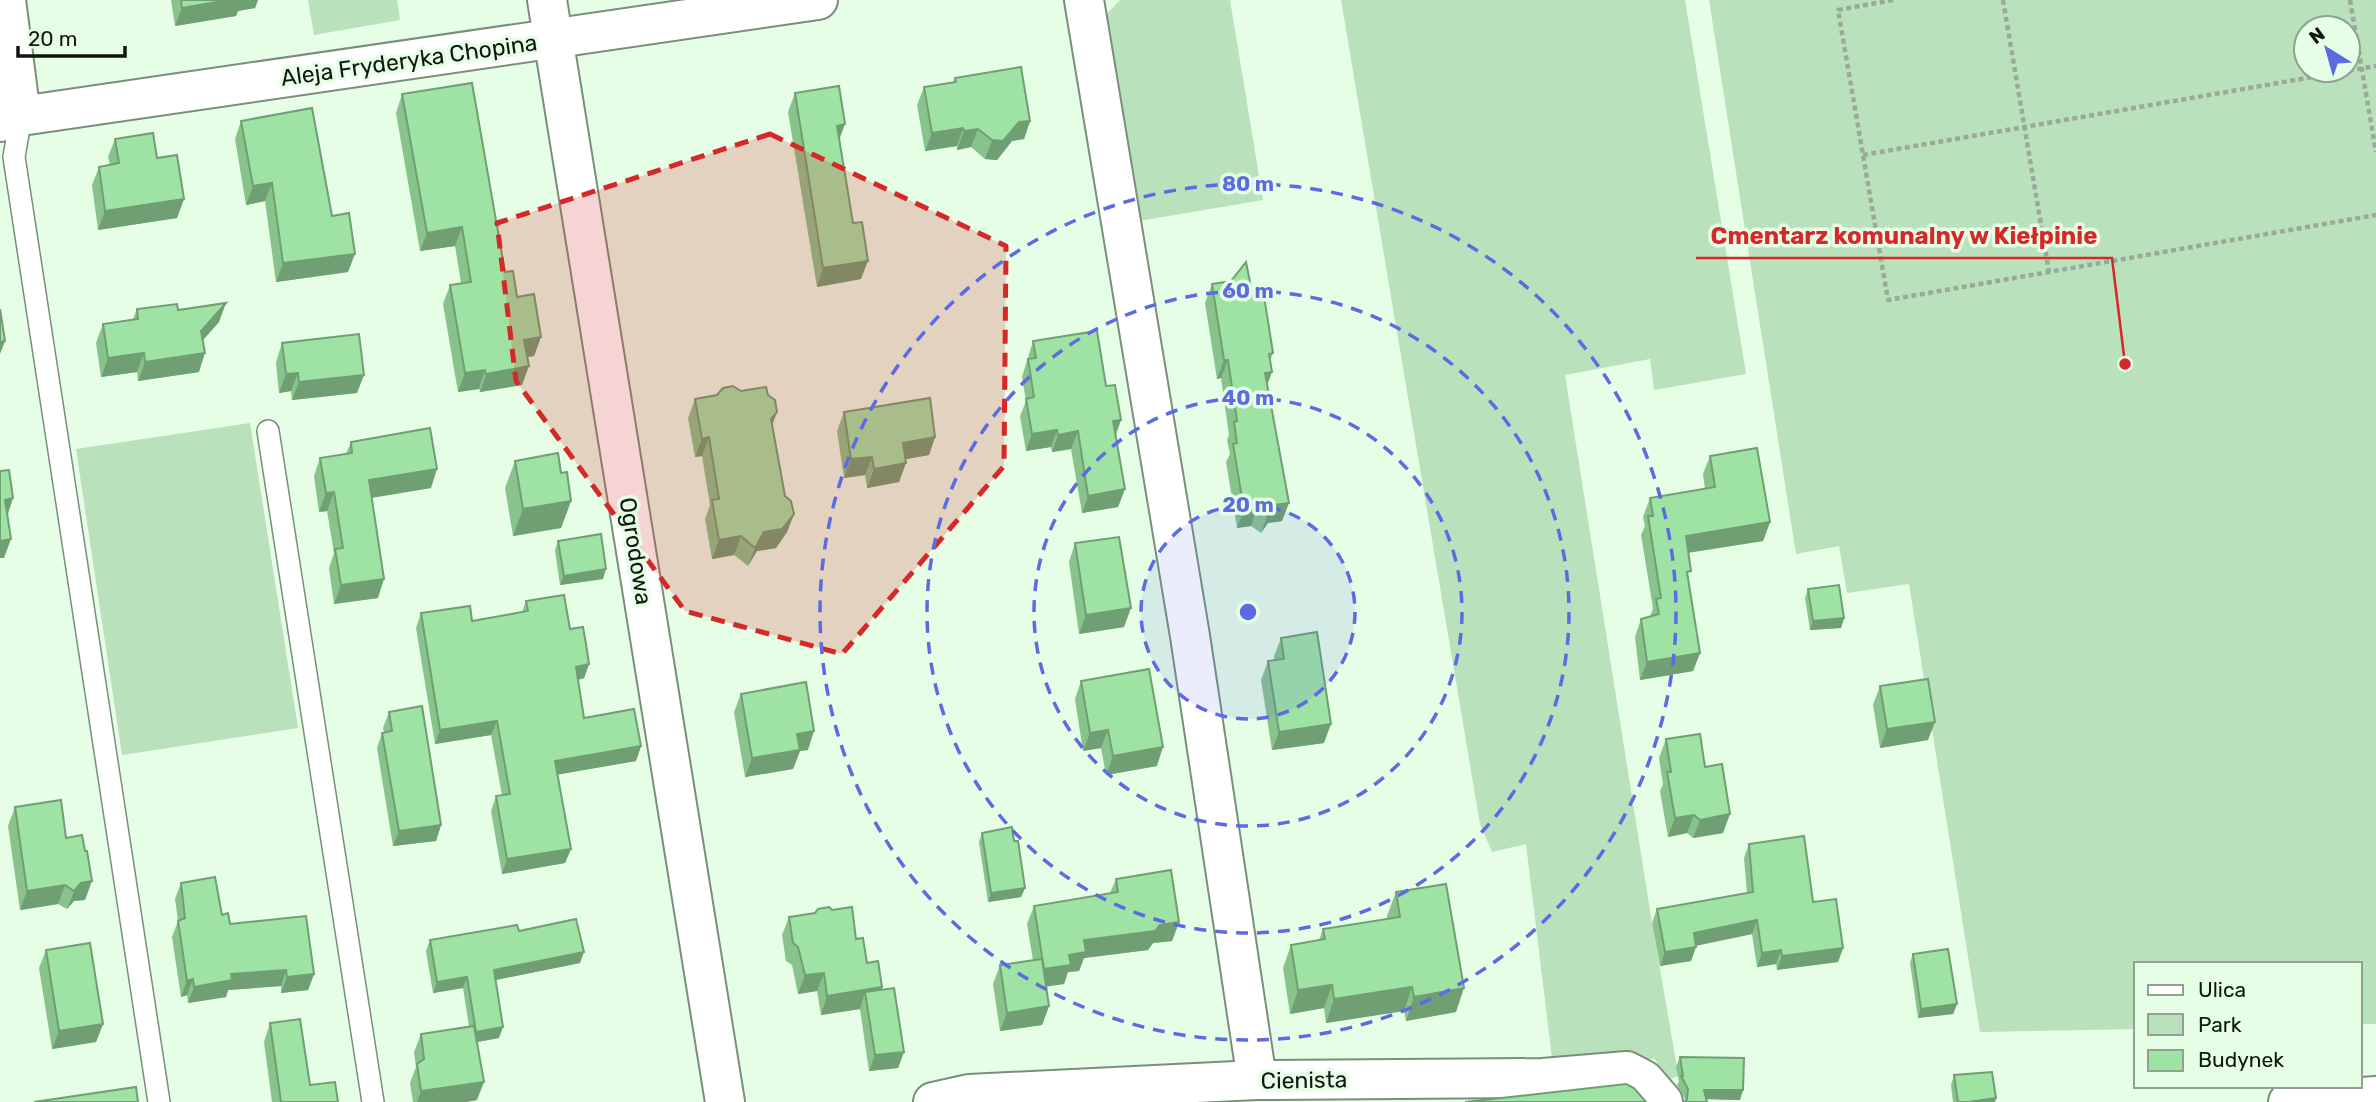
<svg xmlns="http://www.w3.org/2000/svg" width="2376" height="1102" viewBox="0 0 2376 1102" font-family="Rubik,sans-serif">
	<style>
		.green { fill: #b9e1bb; fill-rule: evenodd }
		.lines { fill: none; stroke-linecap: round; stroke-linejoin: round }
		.lane-casing { stroke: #7a8f7b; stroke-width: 24 }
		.street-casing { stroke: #7a8f7b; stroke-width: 42 }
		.path { stroke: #9a9; stroke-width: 4.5; stroke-dasharray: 5 3.5; stroke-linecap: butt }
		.lane { stroke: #fff; stroke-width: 21 }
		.street { stroke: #fff; stroke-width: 38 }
		.wall { fill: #88c38c }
		.shaded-wall { fill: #6f9f72 }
		.building { fill: #9ee3a3; stroke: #6f9f72; stroke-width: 2 }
		.marked { fill: #d62828; fill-opacity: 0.2; stroke: #d62828; stroke-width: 5; stroke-dasharray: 14 9; stroke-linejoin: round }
		.ring { fill: none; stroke: #5d6be3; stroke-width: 3.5; stroke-dasharray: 12 9 }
		.labels { text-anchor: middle; stroke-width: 7; stroke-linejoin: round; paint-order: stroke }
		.street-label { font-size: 23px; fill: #0e160e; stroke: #e6fde6 }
		.centre { fill: #5d6be3; stroke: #e6fde6; stroke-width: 3.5 }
		.ring-label { font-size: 21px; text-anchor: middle; font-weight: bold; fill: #5d6be3; stroke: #e6fde6; stroke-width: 7; stroke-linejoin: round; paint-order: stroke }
		.leader { fill: none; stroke: #d62828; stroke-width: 2.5 }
		.callout-dot { fill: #d62828; stroke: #e6fde6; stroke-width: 2.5 }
		.callout-label { font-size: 24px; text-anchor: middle; font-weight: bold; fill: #d62828; stroke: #e6fde6; stroke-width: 7; stroke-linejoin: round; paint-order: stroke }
	</style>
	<rect width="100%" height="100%" fill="#e6fde6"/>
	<g class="green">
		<polygon points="308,0 397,0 400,20 314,35"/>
		<polygon points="1120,0 1230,0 1263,200 1127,223 1104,17"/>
		<polygon points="1341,0 1685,0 1746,374 1654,390 1650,359 1565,375 1652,923 1677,1067 1678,1076 1668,1080 1655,1059 1552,1058 1526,844 1492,852 1480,824"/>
		<path d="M1709,0H2376V1024H2360V964H2136V1029L1980,1032L1909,584L1847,593L1839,546L1796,554ZM2306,28H2348V70H2306Z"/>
		<polygon points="250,423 298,728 122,755 76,449"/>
	</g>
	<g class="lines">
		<defs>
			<g id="lane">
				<polyline points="21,116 14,157 159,1102"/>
				<polyline points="268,431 373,1102"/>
			</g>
			<g id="street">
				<polyline points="6,0 21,116"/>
				<polyline points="547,0 725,1102"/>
				<polyline points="1084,0 1190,636 1257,1080"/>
				<polyline points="0,122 21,116 818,0"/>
				<polyline points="933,1102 969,1094 1257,1080 1543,1078 1627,1071 1644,1080 1663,1102"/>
				<polyline points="2288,1102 2376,1096"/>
			</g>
		</defs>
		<use href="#lane" class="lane-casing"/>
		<use href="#street" class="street-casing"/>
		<g class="path">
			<polyline points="1893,0 1838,10 1888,300 2376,215"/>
			<polyline points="2003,0 2049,272"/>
			<polyline points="2350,0 2376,152"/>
			<polyline points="1863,155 2376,66"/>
		</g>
		<use href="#lane" class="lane"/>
		<use href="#street" class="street"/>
	</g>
	<g class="wall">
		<polygon points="171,0 258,0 255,8 238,11 236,16 175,26"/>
		<polygon points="955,78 1030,121 1024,139 1012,141 997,160 985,159 971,147 957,150 957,146 925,151 917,105 924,87 953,82"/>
		<polygon points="795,93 839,140 861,279 817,287 788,112"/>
		<polygon points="402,94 505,272 517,297 541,337 534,356 527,357 522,385 480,392 479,389 458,392 443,304 450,285 461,283 455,246 420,251 396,113"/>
		<polygon points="241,121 332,216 348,272 276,282 265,201 246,205 235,139"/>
		<polygon points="115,139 157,158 184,199 177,218 98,230 92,185 99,167 110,165 108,157"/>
		<polygon points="1212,284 1253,297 1273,353 1270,361 1267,385 1282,521 1268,523 1261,533 1251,526 1237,528 1226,462 1230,454 1227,440 1229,435 1221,378 1217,379 1205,303"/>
		<polygon points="137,309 178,310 219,322 203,340 199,372 138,381 137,372 101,377 96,343 103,324 133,319"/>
		<polygon points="1033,341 1106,386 1121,420 1116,435 1125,489 1118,507 1082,513 1071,449 1052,452 1051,447 1026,451 1020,416 1026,401 1022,377"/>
		<polygon points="282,343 357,393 292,400 291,391 279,393 276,362"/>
		<polygon points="741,391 777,412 772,425 785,496 794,514 787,532 776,548 757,551 748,566 734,555 712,559 705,519 710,505 702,456 695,457 688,418 695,399"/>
		<polygon points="844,412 935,437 929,455 906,459 899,482 867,488 865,475 844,478 837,431"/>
		<polygon points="351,442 431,488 372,498 378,598 334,604 329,568 334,553 327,511 319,512 314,476 320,458 346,454"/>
		<polygon points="1710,456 1770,522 1763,541 1688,553 1688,579 1700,653 1693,671 1640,680 1635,637 1641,619 1650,617 1653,608 1641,535 1645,526 1643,517 1650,498 1705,489 1703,474"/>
		<polygon points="515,461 561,473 571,501 561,528 513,536 505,488"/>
		<polygon points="558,541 603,579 560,585 555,550"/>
		<polygon points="1075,543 1124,627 1079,634 1069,562"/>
		<polygon points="1808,589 1844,618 1841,628 1810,630 1805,598"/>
		<polygon points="526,601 570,629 589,664 584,678 578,680 584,718 641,746 636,761 558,774 571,849 565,863 502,874 491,811 496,796 502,795 491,735 435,744 416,628 421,613 472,621 522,612"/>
		<polygon points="1281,638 1324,743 1272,750 1261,680 1268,661 1274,660 1274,656"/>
		<polygon points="1081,681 1157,766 1106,775 1101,748 1083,751 1075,699"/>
		<polygon points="1880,686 1928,740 1880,748 1873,705"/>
		<polygon points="741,694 808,750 800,751 793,769 745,777 734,712"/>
		<polygon points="389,712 441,825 436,841 393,846 377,748 382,733 384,732 383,728"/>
		<polygon points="1666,739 1705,767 1723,833 1693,838 1687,833 1668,837 1660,791 1663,784 1659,758"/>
		<polygon points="15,807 66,838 85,900 74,901 67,909 58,904 20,910 8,826"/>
		<polygon points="982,833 1025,888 1021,897 988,902 979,842"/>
		<polygon points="1749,844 1813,902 1843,948 1838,962 1777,970 1776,964 1757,967 1752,934 1696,946 1691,961 1660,966 1652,923 1657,909 1747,893 1744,858"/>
		<polygon points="1116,879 1179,922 1172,941 1153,943 1148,950 1084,958 1079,971 1068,972 1064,984 1046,986 1049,1006 1042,1025 1000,1031 993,984 1000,965 1033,960 1027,924 1034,906 1110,893"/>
		<polygon points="181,883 222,915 230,924 314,974 308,990 281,993 281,986 228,990 226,997 188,1003 187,995 181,997 172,937 178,921 175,899"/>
		<polygon points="1396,892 1456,1012 1406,1021 1404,1011 1326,1023 1324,1008 1290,1014 1283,968 1291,945 1319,940 1323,929 1387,919 1387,916"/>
		<polygon points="789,917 856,939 867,963 882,987 881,990 904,1052 898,1068 869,1071 860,1009 821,1015 817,991 798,994 792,965 786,961 782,935"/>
		<polygon points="519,931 580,963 496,980 499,1038 477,1042 477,1100 466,1102 413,1102 410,1083 416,1067 414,1052 421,1034 469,1026 463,988 433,993 426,951 430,940"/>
		<polygon points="46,950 103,1024 96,1042 52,1049 39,968"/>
		<polygon points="1913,954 1957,1004 1953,1014 1918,1018 1910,963"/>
		<polygon points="270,1023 310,1085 338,1102 272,1102 264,1042"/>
		<polygon points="1680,1057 1740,1100 1706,1099 1707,1102 1684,1102 1685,1099 1677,1085 1679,1082 1676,1067"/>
		<polygon points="1954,1075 1996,1098 1995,1102 1953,1102 1951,1085"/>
	</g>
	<g class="shaded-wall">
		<polygon points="229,0 258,0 255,8 238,11 236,16 175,26 182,8"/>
		<polygon points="1030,121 1024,139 1012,141 997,160 985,159 992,140 1019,122"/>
		<polygon points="845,124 838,143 837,126"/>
		<polygon points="963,128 957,146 925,151 932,133"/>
		<polygon points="978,129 971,147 957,150 964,131"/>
		<polygon points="272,183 265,201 246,205 253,186"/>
		<polygon points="184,199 177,218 98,230 105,211"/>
		<polygon points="462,227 455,246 420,251 427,233"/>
		<polygon points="355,254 348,272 276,282 283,263"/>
		<polygon points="868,261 861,279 817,287 823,268"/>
		<polygon points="226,303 219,322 194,350 201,331"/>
		<polygon points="541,337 534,356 518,359 524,340"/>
		<polygon points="5,341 0,354 0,342"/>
		<polygon points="144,353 137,372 101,377 108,358"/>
		<polygon points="205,353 199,372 138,381 145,362"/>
		<polygon points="1224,360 1228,360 1221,378 1217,379"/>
		<polygon points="529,366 522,385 480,392 486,374"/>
		<polygon points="485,370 479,389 458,392 465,373"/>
		<polygon points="1272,372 1265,391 1265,373"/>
		<polygon points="298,373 291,391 279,393 286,374"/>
		<polygon points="364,375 357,393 292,400 299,382"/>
		<polygon points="777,412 770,431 771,419"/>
		<polygon points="1121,420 1114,437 1113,421"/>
		<polygon points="1057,430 1051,447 1026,451 1032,434"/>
		<polygon points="1078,431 1071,449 1052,452 1058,435"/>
		<polygon points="709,437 702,456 695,457 702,439"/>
		<polygon points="935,437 929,455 896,461 903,443"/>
		<polygon points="872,457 865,475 844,478 851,459"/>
		<polygon points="906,463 899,482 867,488 874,469"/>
		<polygon points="437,469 431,488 363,499 369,480"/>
		<polygon points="1125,489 1118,507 1082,513 1088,496"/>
		<polygon points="334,492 327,511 319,512 326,493"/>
		<polygon points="13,498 7,517 5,500"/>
		<polygon points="571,501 561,528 513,536 523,509"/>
		<polygon points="1289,503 1282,521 1268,523 1261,533 1268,514 1274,505"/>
		<polygon points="1257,508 1251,526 1237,528 1244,510"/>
		<polygon points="794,514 787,532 776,548 757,551 748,566 755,548 764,532"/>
		<polygon points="1770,522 1763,541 1679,554 1686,536"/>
		<polygon points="741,536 734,555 712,559 719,540"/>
		<polygon points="11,539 4,558 0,558 0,541"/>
		<polygon points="606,569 603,579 560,585 564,576"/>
		<polygon points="384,579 378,598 334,604 341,585"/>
		<polygon points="1131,608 1124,627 1079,634 1086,615"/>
		<polygon points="1844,618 1841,628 1810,630 1813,621"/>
		<polygon points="1700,653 1693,671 1640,680 1647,662"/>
		<polygon points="589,664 584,678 570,682 576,667"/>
		<polygon points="497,721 491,735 435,744 440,730"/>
		<polygon points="1935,722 1928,740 1880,748 1887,729"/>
		<polygon points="1331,724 1324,743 1272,750 1279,732"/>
		<polygon points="1108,730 1101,748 1083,751 1090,733"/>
		<polygon points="814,731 808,750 800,751 793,769 745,777 752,758 797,734"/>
		<polygon points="641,746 636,761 550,776 555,761"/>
		<polygon points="1163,747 1157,766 1106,775 1113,756"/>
		<polygon points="1730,814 1723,833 1693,838 1700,820"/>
		<polygon points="1694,815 1687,833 1668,837 1675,818"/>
		<polygon points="441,825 436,841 393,846 399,831"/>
		<polygon points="571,849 565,863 502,874 507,859"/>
		<polygon points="92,881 85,900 74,901 67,909 74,891 81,883"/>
		<polygon points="65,885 58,904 20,910 27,891"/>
		<polygon points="1025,888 1021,897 988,902 991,893"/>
		<polygon points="1757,920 1752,934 1689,947 1694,933"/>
		<polygon points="1179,922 1172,941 1153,943 1148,950 1084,958 1079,971 1068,972 1064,984 1037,988 1044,969 1069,955 1084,940 1160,925"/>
		<polygon points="1696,947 1691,961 1660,966 1665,952"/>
		<polygon points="1843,948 1838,962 1777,970 1782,956"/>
		<polygon points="1781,950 1776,964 1757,967 1762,953"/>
		<polygon points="584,952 580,963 490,981 494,970"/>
		<polygon points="286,970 281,986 228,990 226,997 188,1003 194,987 231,974"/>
		<polygon points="824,973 817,991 798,994 805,975"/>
		<polygon points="314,974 308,990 281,993 287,977"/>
		<polygon points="467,977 463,988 433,993 437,982"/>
		<polygon points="193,979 187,995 181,997 187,981"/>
		<polygon points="1332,985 1324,1008 1290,1014 1298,990"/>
		<polygon points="882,987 876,1006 865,992 860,1009 821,1015 827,996"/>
		<polygon points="1412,987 1404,1011 1326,1023 1334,999"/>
		<polygon points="1464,988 1456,1012 1406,1021 1414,997"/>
		<polygon points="1957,1004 1953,1014 1918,1018 1921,1009"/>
		<polygon points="1049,1006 1042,1025 1000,1031 1007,1013"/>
		<polygon points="103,1024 96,1042 52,1049 59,1031"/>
		<polygon points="503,1027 499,1038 472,1043 476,1032"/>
		<polygon points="904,1052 898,1068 869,1071 875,1055"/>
		<polygon points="484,1082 477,1100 466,1102 417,1102 421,1091"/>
		<polygon points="1704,1090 1743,1090 1740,1100 1701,1099"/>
		<polygon points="1996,1098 1995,1102 1969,1102"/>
	</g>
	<g class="building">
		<polygon points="181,0 229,0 182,8"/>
		<polygon points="1021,67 1030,121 1019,122 1003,141 992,140 978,129 964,131 963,128 932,133 924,87 956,82 955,78"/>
		<polygon points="472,83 505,272 513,271 517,297 534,294 541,337 524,340 529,366 486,374 485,370 465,373 450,285 471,282 462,227 427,233 402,94"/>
		<polygon points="839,86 845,124 837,126 853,223 862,222 868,261 823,268 795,93"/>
		<polygon points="312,108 332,216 349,213 355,254 283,263 272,183 253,186 241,121"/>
		<polygon points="153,133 157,158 177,155 184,199 105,211 99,167 119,163 115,139"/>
		<polygon points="1246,262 1253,297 1264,296 1273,353 1269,354 1272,372 1265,373 1289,503 1274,505 1268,514 1257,508 1244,510 1233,444 1237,443 1234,422 1237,421 1228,360 1224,360 1212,284 1231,281"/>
		<polygon points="226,303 201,331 205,353 145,362 144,353 108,358 103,324 138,319 137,309 177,304 178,310"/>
		<polygon points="0,309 5,341 0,342"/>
		<polygon points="1097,331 1106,386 1115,385 1121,420 1113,421 1125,489 1088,496 1078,431 1058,435 1057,430 1032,434 1026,399 1034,397 1028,359 1036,358 1033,341"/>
		<polygon points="359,334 364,375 299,382 298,373 286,374 282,343"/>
		<polygon points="733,386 741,391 766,387 768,395 775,400 777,412 771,419 785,496 791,501 794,514 782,529 764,532 755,548 741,536 719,540 712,500 719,499 709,437 702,439 695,399 717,395 723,388"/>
		<polygon points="930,398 935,437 903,443 906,463 874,469 872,457 851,459 844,412"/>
		<polygon points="430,428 437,469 369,480 384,579 341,585 335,549 343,548 334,492 326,493 320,458 352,453 351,442"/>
		<polygon points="1757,448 1770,522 1686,536 1691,571 1687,572 1700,653 1647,662 1641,619 1659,614 1656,599 1661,598 1648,516 1653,516 1650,498 1715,487 1710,456"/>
		<polygon points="558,453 561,473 567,472 571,501 523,509 515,461"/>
		<polygon points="9,470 13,498 5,500 11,539 0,541 0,471"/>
		<polygon points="601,534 606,569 564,576 558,541"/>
		<polygon points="1119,537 1131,608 1086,615 1075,543"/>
		<polygon points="1839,585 1844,618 1813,621 1808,589"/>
		<polygon points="564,595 570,629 583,627 586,644 589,664 576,667 584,718 634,709 641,746 555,761 571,849 507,859 496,796 510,794 497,721 440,730 421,613 470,606 472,621 528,611 526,601"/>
		<polygon points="1317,632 1331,724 1279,732 1268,661 1284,659 1281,638"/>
		<polygon points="1149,669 1163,747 1113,756 1108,730 1090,733 1081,681"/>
		<polygon points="1928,679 1935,722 1887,729 1880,686"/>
		<polygon points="806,682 814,731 797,734 800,750 752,758 741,694"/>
		<polygon points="422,706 441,825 399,831 382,733 392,731 389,712"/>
		<polygon points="1700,734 1705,767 1722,764 1730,814 1700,820 1694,815 1675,818 1667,772 1671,772 1666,739"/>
		<polygon points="61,800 66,838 82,835 85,851 87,851 92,881 81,883 74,891 65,885 27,891 15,807"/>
		<polygon points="1012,827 1014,841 1018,841 1025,888 991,893 982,833"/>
		<polygon points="1804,836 1813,902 1836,899 1843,948 1782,956 1781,950 1762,953 1757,920 1694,933 1696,947 1665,952 1657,909 1753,892 1749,844"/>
		<polygon points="1171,870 1179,922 1160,925 1155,931 1084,940 1086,952 1069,955 1071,965 1044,969 1034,906 1118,892 1116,879"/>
		<polygon points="215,877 222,915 228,913 230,924 306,916 314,974 287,977 286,970 231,974 232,980 194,987 193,979 187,981 178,921 185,918 181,883"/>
		<polygon points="1446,884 1464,988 1414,997 1412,987 1334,999 1332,985 1298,990 1291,945 1325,939 1323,929 1400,917 1396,892"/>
		<polygon points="829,907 832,910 852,907 856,939 863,938 867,963 878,961 882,987 827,996 824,973 805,975 798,947 793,943 789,917 815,913 818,909"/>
		<polygon points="576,919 584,952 494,970 503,1027 476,1032 467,977 437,982 430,940 517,925 519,931"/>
		<polygon points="90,943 103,1024 59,1031 46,950"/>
		<polygon points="1948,949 1957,1004 1921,1009 1913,954"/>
		<polygon points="1042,959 1049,1006 1007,1013 1000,965"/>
		<polygon points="894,988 904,1052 875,1055 865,992"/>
		<polygon points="300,1019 310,1085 335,1082 338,1102 281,1102 270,1023"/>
		<polygon points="474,1026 484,1082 421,1091 417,1064 424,1059 421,1034"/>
		<polygon points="1680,1057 1744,1058 1743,1090 1704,1090 1707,1102 1685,1102 1687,1099 1688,1089 1681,1076 1683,1076"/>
		<polygon points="1992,1072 1996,1098 1969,1102 1958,1102 1954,1075"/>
		<polygon points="1626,1084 1634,1088 1646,1102 1465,1102"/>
		<polygon points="136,1087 138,1102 34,1102"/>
	</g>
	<path class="marked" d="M770,134L1006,246L1004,466L842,654L685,611L516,381L497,223Z"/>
	<circle cx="1248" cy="612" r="107" fill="#5d6be3" fill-opacity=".12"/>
	<g class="ring">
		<circle cx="1248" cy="612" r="107"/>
		<circle cx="1248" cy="612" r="214"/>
		<circle cx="1248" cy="612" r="321"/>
		<circle cx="1248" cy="612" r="428"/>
	</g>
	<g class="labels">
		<g class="street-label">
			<text transform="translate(409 60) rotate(-8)" y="8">Aleja Fryderyka Chopina</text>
			<text transform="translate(636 551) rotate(81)" y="8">Ogrodowa</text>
			<text transform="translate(1304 1080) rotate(-1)" y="8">Cienista</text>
		</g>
	</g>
	<circle cx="1248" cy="612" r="10" class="centre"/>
	<g class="ring-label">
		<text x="1248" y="191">80 m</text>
		<text x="1248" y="298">60 m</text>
		<text x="1248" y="405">40 m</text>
		<text x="1248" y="512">20 m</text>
	</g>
	<path class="leader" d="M2125 364L2112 258H1696"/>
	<circle class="callout-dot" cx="2125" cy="364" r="7"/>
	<g class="callout-label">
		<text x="1904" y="244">Cmentarz komunalny w Kiełpinie</text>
	</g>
	<rect x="2134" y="962" width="228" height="126" fill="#e6fde6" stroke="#90a190" stroke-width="2"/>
	<rect x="2148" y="985" width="35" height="10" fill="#ffffff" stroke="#90a190" stroke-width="2"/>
	<text x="2198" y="997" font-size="21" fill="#0e160e">Ulica</text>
	<rect x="2148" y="1014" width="35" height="21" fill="#b9e1bb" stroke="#90a190" stroke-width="2"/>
	<text x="2198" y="1032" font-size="21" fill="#0e160e">Park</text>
	<rect x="2148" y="1050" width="35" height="21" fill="#9ee3a3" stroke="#90a190" stroke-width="2"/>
	<text x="2198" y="1067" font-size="21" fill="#0e160e">Budynek</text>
	<g transform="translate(2327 49) rotate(323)"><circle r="33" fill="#e6fde6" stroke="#90a190" stroke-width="2"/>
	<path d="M0-5L12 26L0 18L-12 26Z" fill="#5d6be3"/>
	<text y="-10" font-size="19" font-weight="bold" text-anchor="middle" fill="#0e160e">N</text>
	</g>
	<path d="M18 46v10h107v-10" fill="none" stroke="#0e160e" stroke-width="3.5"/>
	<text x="28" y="46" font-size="21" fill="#0e160e" stroke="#e6fde6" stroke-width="5" paint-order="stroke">20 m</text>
</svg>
